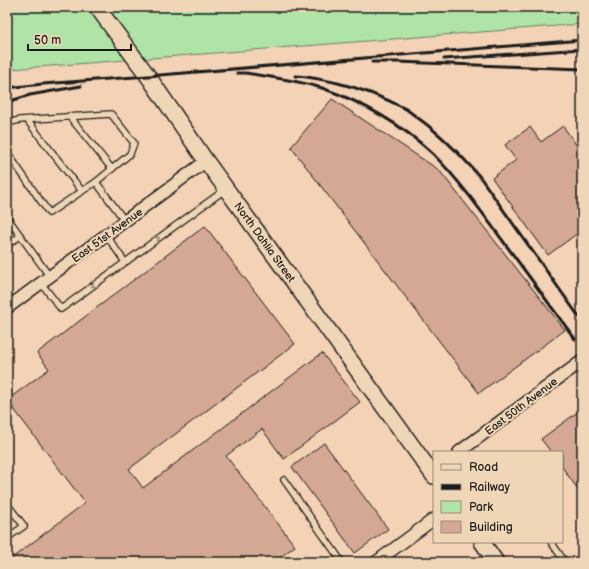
<svg xmlns="http://www.w3.org/2000/svg" width="589" height="569" viewBox="0 0 589 569" font-family="'Balsamiq Sans',sans-serif">
	<style>
		.green { fill: #afe4a6; stroke: #668061 }
		.building { fill: #d4a895; stroke: #1c1c1c }
		.lines { fill: none; stroke-linecap: round; stroke-linejoin: round }
		.lane-casing { stroke: #1c1c1c; stroke-width: 8 }
		.street-casing { stroke: #1c1c1c; stroke-width: 14 }
		.secondary-casing { stroke: #1c1c1c; stroke-width: 18 }
		.lane { stroke: #efd6b7; stroke-width: 5.5 }
		.street { stroke: #efd6b7; stroke-width: 11 }
		.secondary { stroke: #efd6b7; stroke-width: 15 }
		.rail { stroke: #1c1c1c; stroke-width: 3 }
		.oneway { stroke: #908271 }
		.labels { text-anchor: middle; stroke-width: 4; stroke-linejoin: round; paint-order: stroke }
		.street-label { font-size: 11px; fill: #1c1c1c; stroke: #efd6b7 }
	</style>
	<rect width="100%" height="100%" fill="#f3d2b5"/>
	<filter id="ink" filterUnits="userSpaceOnUse"><feTurbulence type="fractalNoise" baseFrequency=".025" numOctaves="2"/><feDisplacementMap in="SourceGraphic" scale="8" xChannelSelector="R" yChannelSelector="G"/><feConvolveMatrix kernelMatrix="1 2 1 2 8 2 1 2 1" color-interpolation-filters="sRGB"/></filter>
	<g filter="url(#ink)">
		<polygon class="green" points="7,7 582,7 582,24 12,69 7,63"/>
		<g class="building">
			<polygon points="332,99 439,170 565,330 479,393 291,147"/>
			<polygon points="563,126 582,153 582,230 548,255 492,178 516,160 505,145 530,127 541,142"/>
			<polygon points="205,226 295,344 129,469 143,488 322,353 360,402 284,459 262,429 226,456 295,546 274,562 15,562 12,558 85,503 7,400 49,369 37,353"/>
			<polygon points="582,409 582,495 562,467 562,452 551,452 541,439"/>
			<polygon points="324,443 388,529 355,553 292,467"/>
		</g>
		<g class="lines">
			<defs>
				<g id="lane">
					<polyline points="69,116 112,169"/>
					<polyline points="27,120 82,191"/>
					<polyline points="7,123 20,120 111,114 134,143 130,154 96,182 125,221"/>
					<polyline points="7,152 49,213 96,182"/>
					<polyline points="7,217 50,277"/>
					<polyline points="106,235 125,262"/>
					<polyline points="7,245 20,236"/>
					<polyline points="41,283 61,309 226,189"/>
					<polyline points="284,480 342,562"/>
					<polyline points="7,504 24,526 7,538"/>
					<polyline points="551,542 565,562"/>
				</g>
				<g id="street">
					<polyline points="7,308 206,161"/>
					<polyline points="459,452 582,361"/>
					<polyline points="376,562 434,519"/>
				</g>
				<g id="secondary">
					<polyline points="97,7 148,76 206,161 434,476"/>
					<polyline points="482,542 496,562"/>
				</g>
			</defs>
			<use href="#lane" class="lane-casing"/>
			<use href="#street" class="street-casing"/>
			<use href="#secondary" class="secondary-casing"/>
			<use href="#lane" class="lane"/>
			<use href="#street" class="street"/>
			<use href="#secondary" class="secondary"/>
			<g class="rail">
				<polyline points="444,59 582,49"/>
				<polyline points="372,62 398,62 582,69"/>
				<path d="M237,73H245C271,77 297,80 322,88C362,102 402,125 433,154C459,180 481,211 503,241C527,274 551,306 575,339"/>
				<path d="M295,76C308,76 322,80 334,82C359,88 383,97 406,109C410,112 414,115 418,118C442,135 461,155 480,177L582,321"/>
				<polyline points="7,88 43,84 148,76 582,40"/>
				<polyline points="7,102 30,95 81,86"/>
			</g>
		</g>
		<defs><path id="oneway-chevron" d="M-2-3.5L2.5 0L-2 3.5" fill="none" stroke-width="1.6" stroke-linecap="round" stroke-linejoin="round"/></defs>
		<g class="oneway">
			<use href="#oneway-chevron" transform="translate(157 239) rotate(-36)"/>
			<use href="#oneway-chevron" transform="translate(94 285) rotate(144)"/>
		</g>
	</g>
	<g class="labels">
		<g class="street-label">
			<text transform="translate(107 235) rotate(-36)" y="4">East 51st Avenue</text>
			<text transform="translate(265 242) rotate(54)" y="4">North Dahlia Street</text>
			<text transform="translate(521 406) rotate(-37)" y="4">East 50th Avenue</text>
		</g>
	</g>
	<rect width="589" height="569" fill="none" stroke="#efd6b7" stroke-width="24"/>
	<rect x="12" y="12" width="565" height="545" fill="none" stroke="#1c1c1c" stroke-width="1.5" filter="url(#ink)"/>
	<rect x="433" y="451" width="130" height="92" fill="#efd6b7" stroke="#9b8c79"/>
	<rect x="441" y="464" width="20" height="6" fill="#efd6b7" stroke="#9b8c79"/>
	<text x="469" y="471" font-size="12" fill="#1c1c1c">Road</text>
	<rect x="441" y="484" width="20" height="6" fill="#1c1c1c" stroke="#9b8c79"/>
	<text x="469" y="491" font-size="12" fill="#1c1c1c">Railway</text>
	<rect x="441" y="501" width="20" height="12" fill="#afe4a6" stroke="#9b8c79"/>
	<text x="469" y="511" font-size="12" fill="#1c1c1c">Park</text>
	<rect x="441" y="521" width="20" height="12" fill="#d4a895" stroke="#9b8c79"/>
	<text x="469" y="531" font-size="12" fill="#1c1c1c">Building</text>
	<path d="M28 44v6h103v-6" fill="none" stroke="#1c1c1c" stroke-width="2"/>
	<text x="34" y="44" font-size="12" fill="#1c1c1c" stroke="#efd6b7" stroke-width="3" paint-order="stroke">50 m</text>
</svg>
